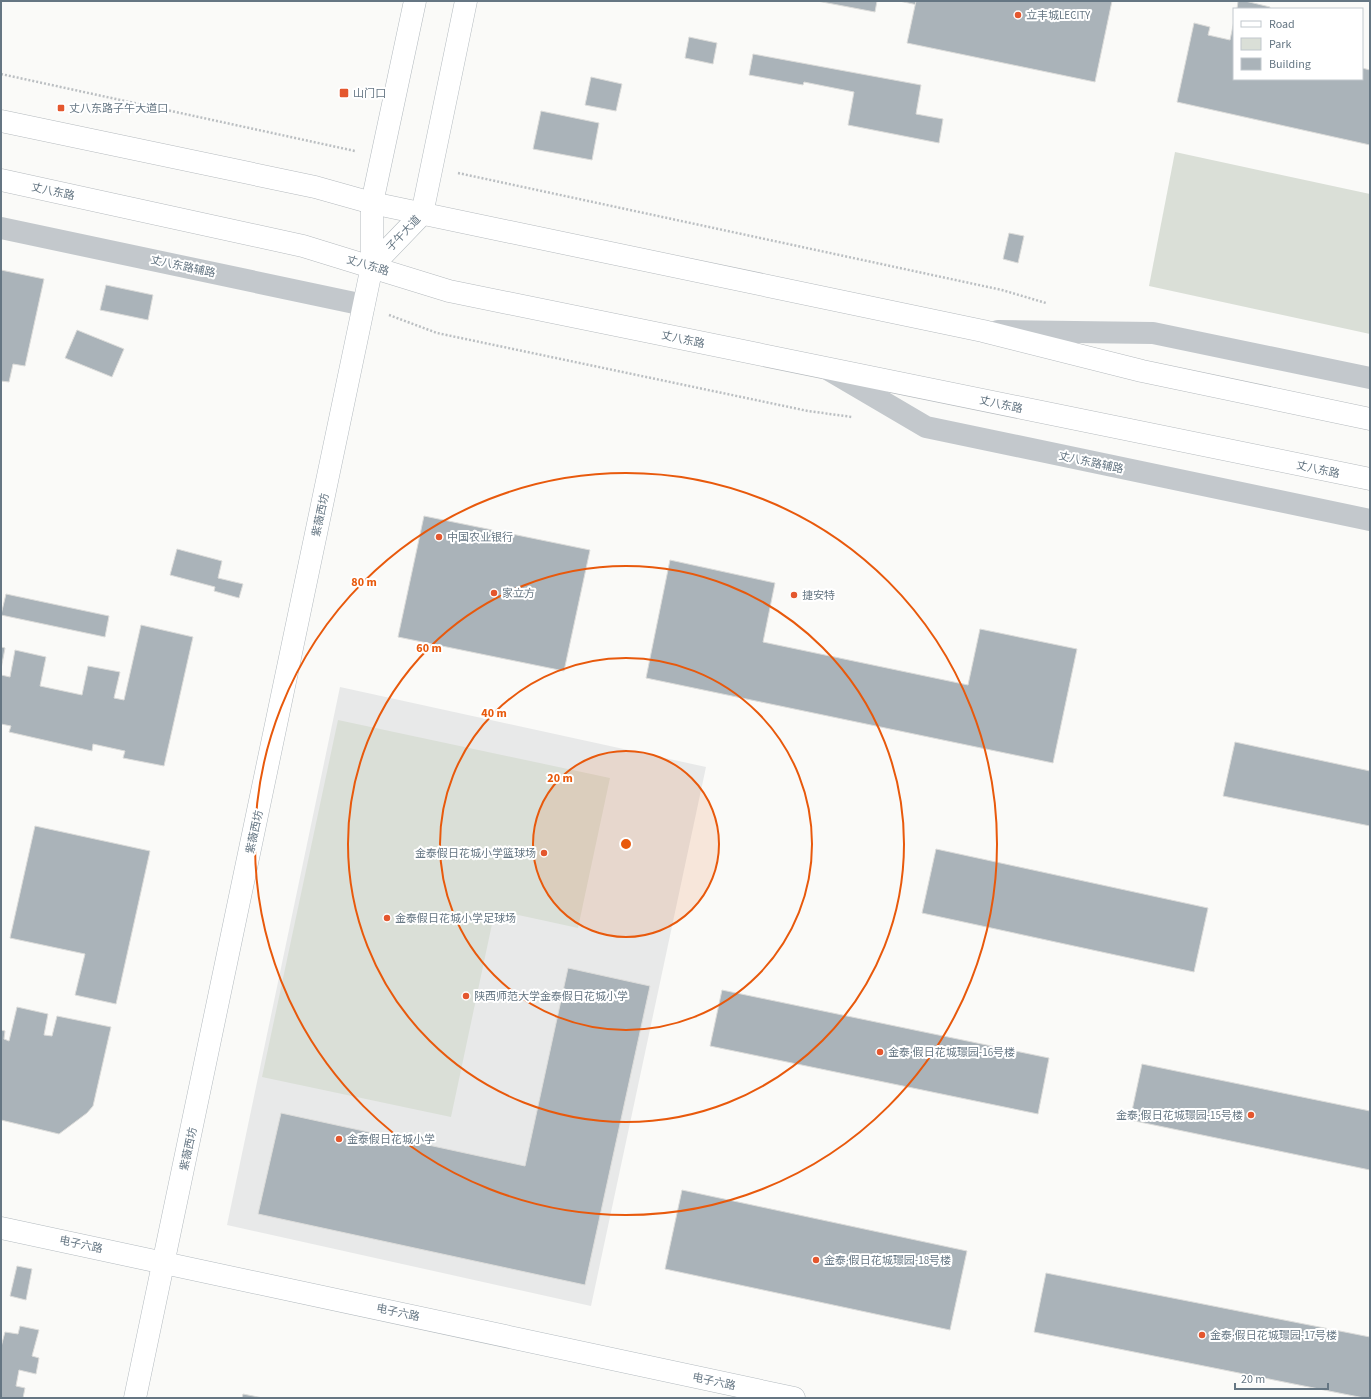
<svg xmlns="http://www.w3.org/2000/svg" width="1371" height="1399" viewBox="0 0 1371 1399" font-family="'Source Sans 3','Noto Sans SC',sans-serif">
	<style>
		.built { fill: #e8e9e9 }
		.green { fill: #dadfd7 }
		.building { fill: #aab3b9; stroke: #dcdcda }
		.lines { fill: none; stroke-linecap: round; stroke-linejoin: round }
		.secondary-casing { stroke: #b3babf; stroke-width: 23 }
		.primary-casing { stroke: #b5babe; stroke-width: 23 }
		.path { stroke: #bbbfc2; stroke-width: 2.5; stroke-dasharray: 2 2; stroke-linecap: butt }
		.street { stroke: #c3c8cc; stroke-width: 22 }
		.secondary { stroke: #fff; stroke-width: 22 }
		.primary { stroke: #fff; stroke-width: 22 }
		.ring { fill: none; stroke: #e8590c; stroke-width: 2 }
		.poi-dot { fill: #e4572e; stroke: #fff; stroke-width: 1.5 }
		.labels { text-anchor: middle; stroke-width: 4; stroke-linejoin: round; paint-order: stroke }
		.poi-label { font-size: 11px; fill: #657683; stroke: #fff; text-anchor: start }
		.street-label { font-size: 11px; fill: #657683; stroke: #fff }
		.centre { fill: #e8590c; stroke: #fff; stroke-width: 2 }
		.ring-label { font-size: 12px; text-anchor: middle; font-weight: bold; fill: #e8590c; stroke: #fff; stroke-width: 4; stroke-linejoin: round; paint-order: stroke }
	</style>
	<rect width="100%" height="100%" fill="#fafaf8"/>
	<polygon class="built" points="340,687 706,767 591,1306 227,1225"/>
	<g class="green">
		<polygon points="1175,152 1370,194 1370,334 1149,286"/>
		<polygon points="338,720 610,778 578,928 495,910 451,1117 262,1077"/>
	</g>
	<g class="building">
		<polygon points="817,1 877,1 875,12"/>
		<polygon points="899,1 1075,1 1067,35 1031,29"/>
		<polygon points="916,1 1112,1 1095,82 907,43"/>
		<polygon points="1238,1 1245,1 1270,7 1270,9 1237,9"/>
		<polygon points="1234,21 1234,79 1362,79 1362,68 1370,70 1370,145 1177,102 1194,23 1210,27 1208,35 1230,40"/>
		<polygon points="689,37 717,43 713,64 685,58"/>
		<polygon points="753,54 921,85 916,114 943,119 939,143 848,125 854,92 804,82 803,85 749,75"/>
		<polygon points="591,77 622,84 616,111 585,105"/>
		<polygon points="541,111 599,123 592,160 533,149"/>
		<polygon points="1009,233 1024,236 1018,263 1003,259"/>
		<polygon points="1,270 44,279 25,366 13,364 9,382 1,381"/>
		<polygon points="106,285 153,295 148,320 100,310"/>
		<polygon points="77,330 124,349 112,377 65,358"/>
		<polygon points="424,516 590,550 564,671 398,637"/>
		<polygon points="177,549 222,561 218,578 243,584 239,598 214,591 215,587 170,575"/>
		<polygon points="670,560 775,583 763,642 968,685 980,629 1077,649 1053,763 646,678"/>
		<polygon points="6,594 109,616 105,637 1,615"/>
		<polygon points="141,625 193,637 164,766 123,758 125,751 93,744 92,751 9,732 11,726 1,724 1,675 10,677 15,650 46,657 40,686 82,695 88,666 120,672 114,698 124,700"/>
		<polygon points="1,647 5,648 1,669"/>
		<polygon points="1235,742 1370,771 1370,826 1223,796"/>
		<polygon points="35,826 150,851 116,1004 75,995 85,954 10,938"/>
		<polygon points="936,849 1208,908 1194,972 922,913"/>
		<polygon points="568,968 650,986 585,1285 258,1214 281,1113 525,1166"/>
		<polygon points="722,990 1049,1058 1038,1114 710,1046"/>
		<polygon points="17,1007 48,1014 44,1035 52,1036 57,1016 111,1027 93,1106 87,1113 59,1134 1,1120 1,1030 5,1031 4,1039 9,1041"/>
		<polygon points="1142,1064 1370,1111 1370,1170 1130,1120"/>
		<polygon points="682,1190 967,1251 950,1330 665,1269"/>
		<polygon points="17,1266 32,1269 26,1300 10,1296"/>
		<polygon points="1046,1273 1370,1337 1370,1398 1364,1398 1034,1332"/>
		<polygon points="20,1326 39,1330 32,1356 39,1358 36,1374 19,1370 16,1386 25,1388 23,1398 1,1398 1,1347 5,1332 18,1334"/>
		<polygon points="243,1394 263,1398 242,1398"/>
	</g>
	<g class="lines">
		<defs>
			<g id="secondary">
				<polyline points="372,266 422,214 466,1"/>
				<polyline points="1,1228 794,1398"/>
				<polyline points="135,1398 372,266 372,203 415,1"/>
			</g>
			<g id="primary">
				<polyline points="1,121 315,187 372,203 983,331 1142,371 1370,419"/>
				<polyline points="1,180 303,246 449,291 1370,479"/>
			</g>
		</defs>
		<use href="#secondary" class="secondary-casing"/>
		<use href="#primary" class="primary-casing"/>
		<g class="path">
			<polyline points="1,74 355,151"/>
			<polyline points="458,173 1002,290 1046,303"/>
			<polyline points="389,315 437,333 808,411 852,417"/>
		</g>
		<g class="street">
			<polyline points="1,228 364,305"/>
			<polyline points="998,331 1153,333 1370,378"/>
			<polyline points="829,370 926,427 1370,520"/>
		</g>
		<use href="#secondary" class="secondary"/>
		<use href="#primary" class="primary"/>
	</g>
	<circle cx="626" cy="844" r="93" fill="#e8590c" fill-opacity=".12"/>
	<g class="ring">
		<circle cx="626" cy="844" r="93"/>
		<circle cx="626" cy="844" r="186"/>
		<circle cx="626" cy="844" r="278"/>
		<circle cx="626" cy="844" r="371"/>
	</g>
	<g class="poi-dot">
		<circle cx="1018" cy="15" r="4"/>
		<rect x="339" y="88" width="10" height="10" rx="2"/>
		<rect x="57" y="104" width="8" height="8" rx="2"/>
		<circle cx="439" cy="537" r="4"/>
		<circle cx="494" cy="593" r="4"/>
		<circle cx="794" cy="595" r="4"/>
		<circle cx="544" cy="853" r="4"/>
		<circle cx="387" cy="918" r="4"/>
		<circle cx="466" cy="996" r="4"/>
		<circle cx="880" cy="1052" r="4"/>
		<circle cx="1251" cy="1115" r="4"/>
		<circle cx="339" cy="1139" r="4"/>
		<circle cx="816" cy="1260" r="4"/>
		<circle cx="1202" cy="1335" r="4"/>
	</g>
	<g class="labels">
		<g class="poi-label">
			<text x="1026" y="19">立丰城LECITY</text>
			<text x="353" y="97">山门口</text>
			<text x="69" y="112">丈八东路子午大道口</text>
			<text x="447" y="541">中国农业银行</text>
			<text x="502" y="597">家立方</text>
			<text x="802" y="599">捷安特</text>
			<text x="536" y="857" text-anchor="end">金泰假日花城小学篮球场</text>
			<text x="395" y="922">金泰假日花城小学足球场</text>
			<text x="474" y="1000">陕西师范大学金泰假日花城小学</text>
			<text x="888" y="1056">金泰·假日花城璟园-16号楼</text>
			<text x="1243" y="1119" text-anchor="end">金泰·假日花城璟园-15号楼</text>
			<text x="347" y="1143">金泰假日花城小学</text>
			<text x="824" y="1264">金泰·假日花城璟园-18号楼</text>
			<text x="1210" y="1339">金泰·假日花城璟园-17号楼</text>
		</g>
		<g class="street-label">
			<text transform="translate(53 191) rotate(12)" y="4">丈八东路</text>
			<text transform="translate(403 233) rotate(-47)" y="4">子午大道</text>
			<text transform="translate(368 265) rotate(17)" y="4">丈八东路</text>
			<text transform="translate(183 266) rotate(12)" y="4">丈八东路辅路</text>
			<text transform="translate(683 339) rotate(12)" y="4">丈八东路</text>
			<text transform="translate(1001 404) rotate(12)" y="4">丈八东路</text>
			<text transform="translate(1091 462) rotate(12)" y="4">丈八东路辅路</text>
			<text transform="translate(1318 469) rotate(12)" y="4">丈八东路</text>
			<text transform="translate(320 515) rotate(-78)" y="4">紫薇西坊</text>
			<text transform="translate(254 832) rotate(-78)" y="4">紫薇西坊</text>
			<text transform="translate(188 1149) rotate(-78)" y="4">紫薇西坊</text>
			<text transform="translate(81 1244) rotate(12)" y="4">电子六路</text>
			<text transform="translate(398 1312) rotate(12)" y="4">电子六路</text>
			<text transform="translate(714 1381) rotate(12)" y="4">电子六路</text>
		</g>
	</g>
	<circle cx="626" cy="844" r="6" class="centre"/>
	<g class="ring-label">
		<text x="364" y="586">80 m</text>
		<text x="429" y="652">60 m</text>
		<text x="494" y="717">40 m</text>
		<text x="560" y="782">20 m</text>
	</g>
	<rect width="1371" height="1399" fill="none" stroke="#657683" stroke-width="4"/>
	<rect x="1233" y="8" width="130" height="72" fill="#ffffff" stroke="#c1c8cd"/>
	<rect x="1241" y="21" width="20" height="6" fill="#ffffff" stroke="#c1c8cd"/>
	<text x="1269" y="28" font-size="12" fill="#657683">Road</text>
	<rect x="1241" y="38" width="20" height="12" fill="#dadfd7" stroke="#c1c8cd"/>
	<text x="1269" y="48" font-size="12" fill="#657683">Park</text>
	<rect x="1241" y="58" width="20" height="12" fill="#aab3b9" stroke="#c1c8cd"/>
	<text x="1269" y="68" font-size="12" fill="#657683">Building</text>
	<path d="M1235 1383v6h93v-6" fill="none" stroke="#657683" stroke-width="2"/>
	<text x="1241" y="1383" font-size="12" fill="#657683" stroke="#ffffff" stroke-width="3" paint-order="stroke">20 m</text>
</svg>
